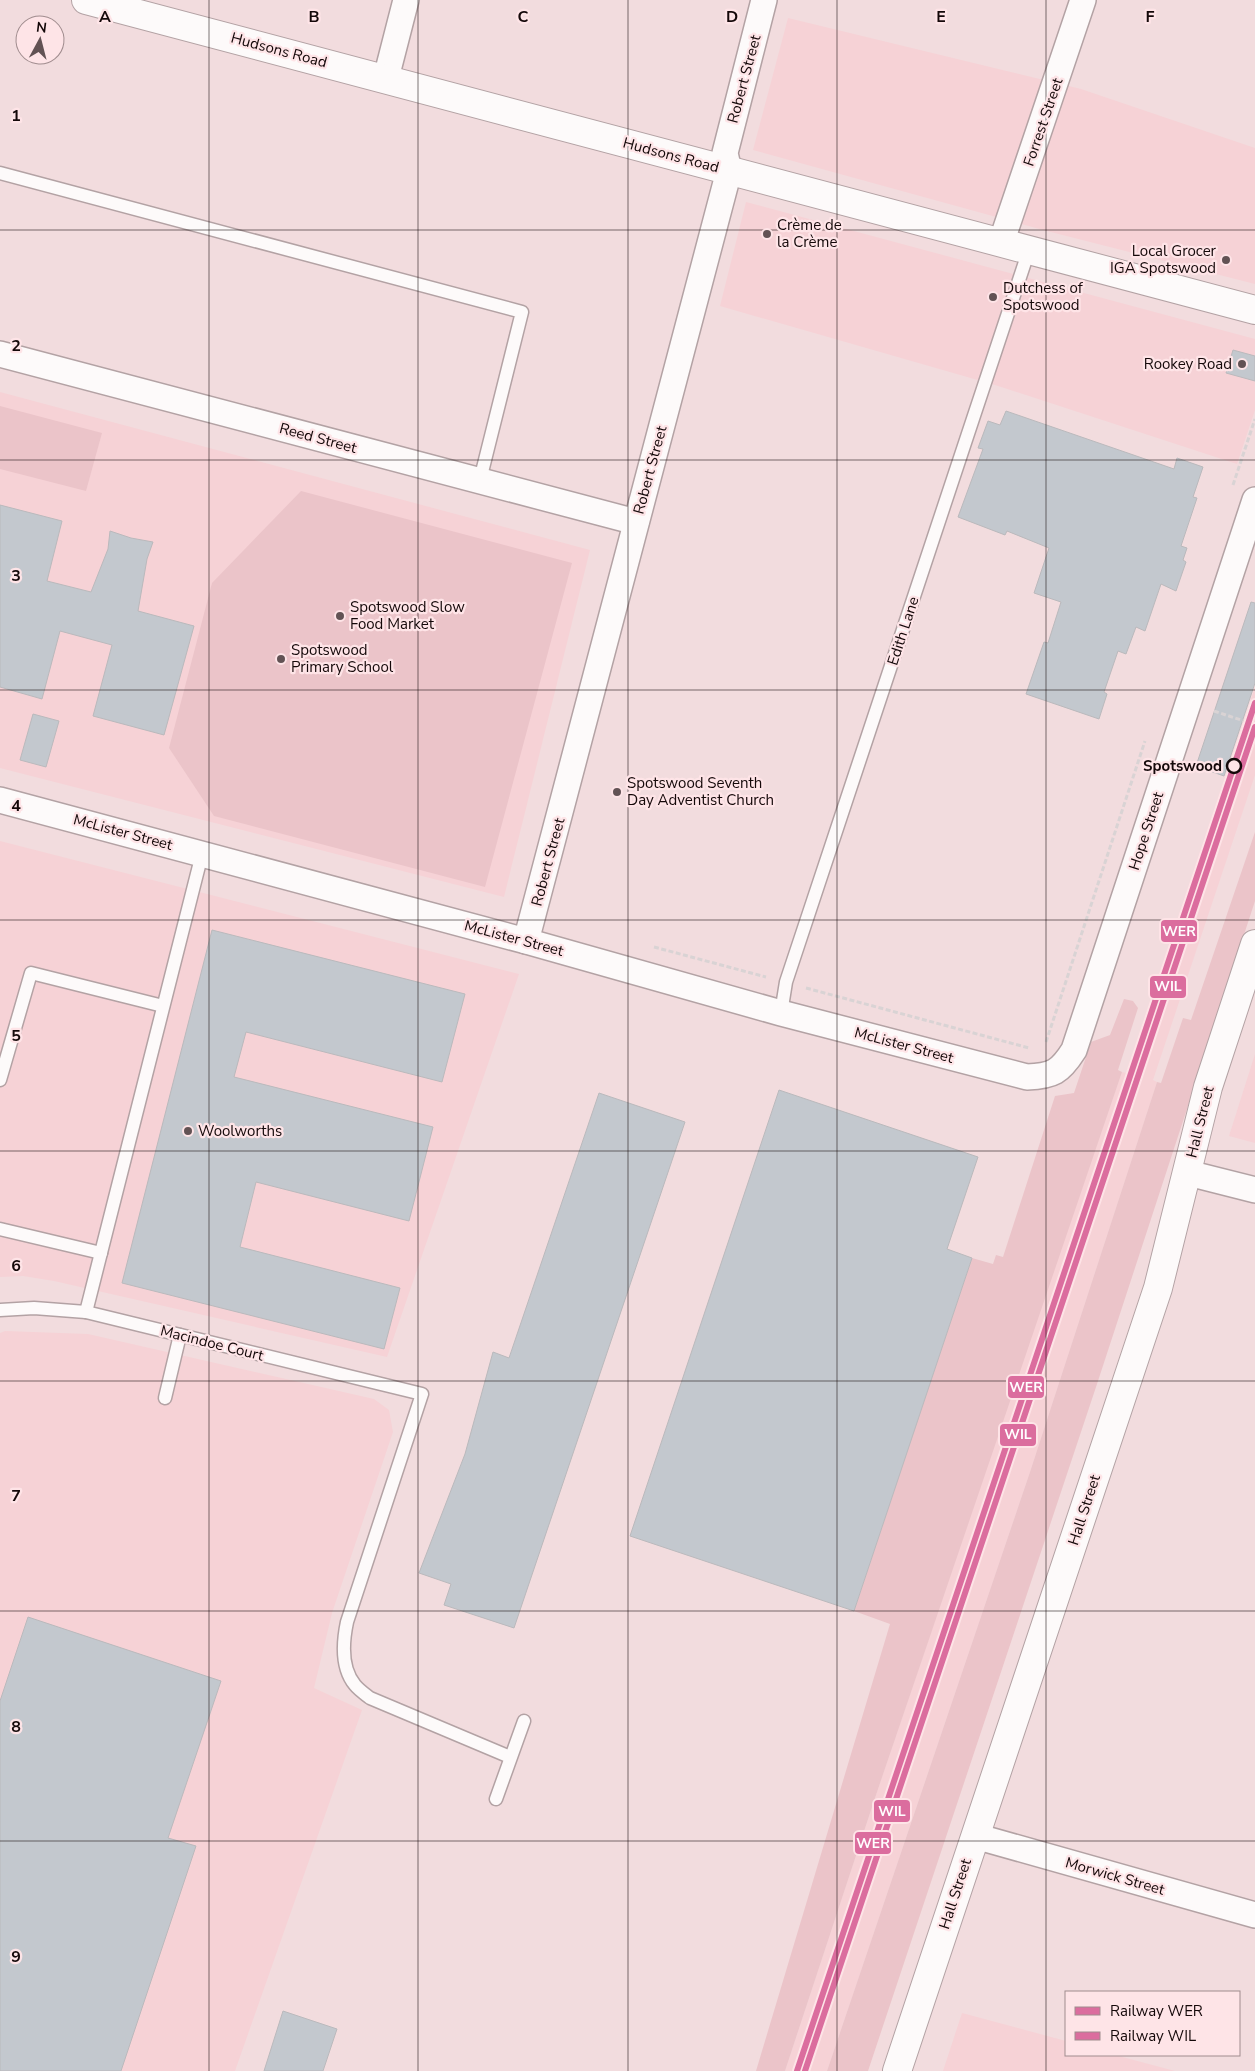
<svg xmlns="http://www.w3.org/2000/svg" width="1255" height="2071" viewBox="0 0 1255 2071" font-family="'Nunito Sans',sans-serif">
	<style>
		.built { fill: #f6d2d6 }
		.green { fill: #ebc4c9 }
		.building { fill: #c3c8ce; stroke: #bab9bc }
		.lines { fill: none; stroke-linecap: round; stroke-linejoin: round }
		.lane-casing { stroke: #b3a2a4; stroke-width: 15 }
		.street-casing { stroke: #b3a2a4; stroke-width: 28 }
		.secondary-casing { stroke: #b3a2a4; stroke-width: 30 }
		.path { stroke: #d9d3d4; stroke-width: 3; stroke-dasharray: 5 2.5; stroke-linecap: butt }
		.lane { stroke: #fdfafa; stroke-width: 12 }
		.street { stroke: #fdfafa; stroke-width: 25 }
		.secondary { stroke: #fdfafa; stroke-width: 28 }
		.rail-1-casing { stroke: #fee4e7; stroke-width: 10 }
		.rail-2-casing { stroke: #fee4e7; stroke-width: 10 }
		.rail-1 { stroke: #db6d9e; stroke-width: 6 }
		.rail-2 { stroke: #db6d9e; stroke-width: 6 }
		.grid { fill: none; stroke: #140809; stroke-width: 1; stroke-opacity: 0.55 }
		.poi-dot { fill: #625254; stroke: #fee4e7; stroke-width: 2 }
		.stop-dot { fill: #fee4e7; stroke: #140809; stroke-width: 2.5 }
		.labels { text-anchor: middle; stroke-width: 4.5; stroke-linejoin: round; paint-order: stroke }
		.street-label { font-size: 15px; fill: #140809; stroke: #fee4e7 }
		.poi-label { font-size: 15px; fill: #140809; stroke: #fee4e7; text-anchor: start }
		.stop-label { font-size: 15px; font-weight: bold; fill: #140809; stroke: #fee4e7; text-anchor: end }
		.grid-label { font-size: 16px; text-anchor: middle; font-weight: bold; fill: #140809; stroke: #fee4e7; stroke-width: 4.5; stroke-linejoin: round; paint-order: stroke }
		.line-badge { stroke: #fee4e7; stroke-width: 2 }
		.badge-label { font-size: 14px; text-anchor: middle; font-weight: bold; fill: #fff }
	</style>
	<rect width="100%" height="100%" fill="#f2dcde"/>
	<g class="built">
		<polygon points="788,18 1081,89 1255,148 1255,284 1043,230 753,150"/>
		<polygon points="746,202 1255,339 1255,410 1237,464 995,385 720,306"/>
		<polygon points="0,392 590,550 504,897 0,768"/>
		<polygon points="1255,687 1255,775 1153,1080 1157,1082 1030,1472 827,2071 785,2071 875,1798 1062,1245 1122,1072 1126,1073"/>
		<polygon points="0,841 519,974 387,1357 54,1281 23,1276 0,1277"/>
		<polygon points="1255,1054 1255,1143 1229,1136"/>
		<polygon points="5,1331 88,1334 374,1399 389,1410 393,1432 332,1613 314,1688 362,1710 235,2071 0,2071 0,1333"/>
		<polygon points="962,2013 1066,2041 1066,2055 1115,2055 1175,2071 943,2071"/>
	</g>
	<g class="green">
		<polygon points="0,406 102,433 86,491 0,469"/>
		<polygon points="301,491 572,563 485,887 214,816 169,748 212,583"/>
		<polygon points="1255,832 1255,901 1098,1381 868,2071 827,2071 1030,1472 1157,1082 1161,1083 1183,1018 1191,1020"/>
		<polygon points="1124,999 1133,1001 1138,1008 1118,1070 1122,1072 875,1798 785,2071 756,2071 890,1624 854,1611 972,1258 993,1264 996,1255 1003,1257 1055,1096 1074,1093 1091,1042 1110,1035"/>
	</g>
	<g class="building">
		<polygon points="1233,350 1255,356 1255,381 1226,373"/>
		<polygon points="1006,411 1174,469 1177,458 1203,467 1193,497 1197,498 1181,546 1187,548 1183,560 1186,562 1176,591 1161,584 1145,631 1136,627 1126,654 1118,651 1104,692 1107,694 1099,719 1026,694 1044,642 1048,643 1061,602 1034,593 1049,548 1007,531 1005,535 958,517 983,449 978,448 988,421 1000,425"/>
		<polygon points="0,505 62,521 47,581 91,592 108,549 110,531 131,538 153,542 147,559 138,611 194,626 164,735 93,716 112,645 60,631 42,699 0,687"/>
		<polygon points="1251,602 1255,603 1255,683 1224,776 1196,766"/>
		<polygon points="33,714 59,721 46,767 20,760"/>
		<polygon points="212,930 465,994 442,1082 246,1032 234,1077 433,1127 409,1221 256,1182 240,1247 400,1288 384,1349 122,1283"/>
		<polygon points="779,1090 978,1157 947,1249 972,1258 854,1611 630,1536"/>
		<polygon points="599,1093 685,1122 514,1628 444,1605 451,1584 419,1573 465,1454 493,1352 509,1358"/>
		<polygon points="28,1617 221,1681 168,1838 196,1846 121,2071 0,2071 0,1701"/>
		<polygon points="283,2011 337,2029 323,2071 264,2071"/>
	</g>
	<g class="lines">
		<defs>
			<g id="lane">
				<polyline points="0,173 522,312 480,480"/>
				<polyline points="781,1013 786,982 1029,250"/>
				<polyline points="0,1080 31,973 163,1006"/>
				<polyline points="0,1229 101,1253"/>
				<path d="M0,1310L34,1308L86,1312L422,1394L347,1622C343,1641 341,1668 355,1685C359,1690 365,1694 370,1698L510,1757"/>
				<polyline points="86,1312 202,854"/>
				<polyline points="165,1398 180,1335"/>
				<polyline points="496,1799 524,1721"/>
			</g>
			<g id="street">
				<polyline points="386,78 406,0"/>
				<polyline points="1001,243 1083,0"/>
				<polyline points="0,354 636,522"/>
				<path d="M0,800L526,941L781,1013L1027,1077C1053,1076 1060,1072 1074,1050L1255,500"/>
				<polyline points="526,941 729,171 725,153 764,0"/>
				<polyline points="1188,1173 1255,1190"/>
				<polyline points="975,1836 1255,1915"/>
			</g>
			<g id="secondary">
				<polyline points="86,0 1255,310"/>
				<polyline points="897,2071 1158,1288 1208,1087 1255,944"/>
			</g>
		</defs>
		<use href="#lane" class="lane-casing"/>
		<use href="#street" class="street-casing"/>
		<use href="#secondary" class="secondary-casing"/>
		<g class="path">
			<polyline points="1233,485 1255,419"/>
			<polyline points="1214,711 1244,721"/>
			<polyline points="654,947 766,977"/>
			<polyline points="806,988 1029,1048"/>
			<polyline points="1046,1042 1145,741"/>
		</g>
		<use href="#lane" class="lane"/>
		<use href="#street" class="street"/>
		<use href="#secondary" class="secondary"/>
		<defs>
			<polyline id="rail-1" points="797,2071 1255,703"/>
			<polyline id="rail-2" points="805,2071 1255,727"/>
		</defs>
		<use href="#rail-1" class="rail-1-casing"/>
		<use href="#rail-2" class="rail-2-casing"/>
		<use href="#rail-1" class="rail-1"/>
		<use href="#rail-2" class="rail-2"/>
	</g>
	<path class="grid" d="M209,0V2071M418,0V2071M628,0V2071M837,0V2071M1046,0V2071M0,230H1255M0,460H1255M0,690H1255M0,920H1255M0,1151H1255M0,1381H1255M0,1611H1255M0,1841H1255"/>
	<g class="poi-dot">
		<circle cx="767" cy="234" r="5"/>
		<circle cx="1226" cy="260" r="5"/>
		<circle cx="993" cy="297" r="5"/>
		<circle cx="1242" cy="364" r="5"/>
		<circle cx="340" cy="616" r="5"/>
		<circle cx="281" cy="659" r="5"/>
		<circle cx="617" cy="792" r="5"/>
		<circle cx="188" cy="1131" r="5"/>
	</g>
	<circle class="stop-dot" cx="1234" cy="766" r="7"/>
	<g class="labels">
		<g class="street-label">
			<text transform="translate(279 50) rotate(15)" y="5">Hudsons Road</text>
			<text transform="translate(744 79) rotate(-75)" y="5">Robert Street</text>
			<text transform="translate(1043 122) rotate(-71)" y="5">Forrest Street</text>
			<text transform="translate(671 155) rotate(15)" y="5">Hudsons Road</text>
			<text transform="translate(318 438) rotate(15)" y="5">Reed Street</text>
			<text transform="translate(650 470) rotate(-75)" y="5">Robert Street</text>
			<text transform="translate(903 631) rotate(-72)" y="5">Edith Lane</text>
			<text transform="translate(1146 831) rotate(-72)" y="5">Hope Street</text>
			<text transform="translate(123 832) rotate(15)" y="5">McLister Street</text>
			<text transform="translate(548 862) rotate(-75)" y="5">Robert Street</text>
			<text transform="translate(514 938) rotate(15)" y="5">McLister Street</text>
			<text transform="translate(904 1045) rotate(15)" y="5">McLister Street</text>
			<text transform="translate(1200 1122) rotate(-76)" y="5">Hall Street</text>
			<text transform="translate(212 1343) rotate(14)" y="5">Macindoe Court</text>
			<text transform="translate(1084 1510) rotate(-72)" y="5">Hall Street</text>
			<text transform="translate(1115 1876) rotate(16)" y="5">Morwick Street</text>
			<text transform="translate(955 1894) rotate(-72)" y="5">Hall Street</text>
		</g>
		<g class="poi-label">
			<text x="777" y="230">Crème de<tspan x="777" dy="17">la Crème</tspan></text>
			<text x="1216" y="256" text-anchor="end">Local Grocer<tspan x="1216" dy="17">IGA Spotswood</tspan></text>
			<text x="1003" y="293">Dutchess of<tspan x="1003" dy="17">Spotswood</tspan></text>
			<text x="1232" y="369" text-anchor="end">Rookey Road</text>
			<text x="350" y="612">Spotswood Slow<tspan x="350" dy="17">Food Market</tspan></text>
			<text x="291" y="655">Spotswood<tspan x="291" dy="17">Primary School</tspan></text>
			<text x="627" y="788">Spotswood Seventh<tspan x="627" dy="17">Day Adventist Church</tspan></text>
			<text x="198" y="1136">Woolworths</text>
		</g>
		<g class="stop-label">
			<text x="1222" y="771">Spotswood</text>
		</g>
	</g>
	<g class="grid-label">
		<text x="105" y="22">A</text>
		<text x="314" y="22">B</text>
		<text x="523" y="22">C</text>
		<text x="732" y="22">D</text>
		<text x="941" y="22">E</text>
		<text x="1150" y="22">F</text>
		<text x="16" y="121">1</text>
		<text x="16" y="351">2</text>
		<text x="16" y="581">3</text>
		<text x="16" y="811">4</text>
		<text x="16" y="1041">5</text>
		<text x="16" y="1271">6</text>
		<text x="16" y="1501">7</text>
		<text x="16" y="1732">8</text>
		<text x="16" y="1962">9</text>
	</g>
	<g class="line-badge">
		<rect x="1160" y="919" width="38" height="24" rx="5" fill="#db6d9e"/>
		<rect x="1149" y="975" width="38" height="24" rx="5" fill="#db6d9e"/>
		<rect x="1007" y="1375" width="38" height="24" rx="5" fill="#db6d9e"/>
		<rect x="999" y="1423" width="38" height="24" rx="5" fill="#db6d9e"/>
		<rect x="873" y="1799" width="38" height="24" rx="5" fill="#db6d9e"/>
		<rect x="854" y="1831" width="38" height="24" rx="5" fill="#db6d9e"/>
	</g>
	<g class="badge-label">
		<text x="1179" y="936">WER</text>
		<text x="1168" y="991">WIL</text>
		<text x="1026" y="1392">WER</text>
		<text x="1018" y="1439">WIL</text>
		<text x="892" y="1816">WIL</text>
		<text x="873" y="1848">WER</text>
	</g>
	<rect x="1065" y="1991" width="175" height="65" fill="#fee4e7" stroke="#a08c8e"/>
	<rect x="1075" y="2007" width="25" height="8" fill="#db6d9e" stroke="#a08c8e"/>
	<text x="1110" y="2016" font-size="15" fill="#140809">Railway WER</text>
	<rect x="1075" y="2032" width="25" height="8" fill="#db6d9e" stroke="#a08c8e"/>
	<text x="1110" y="2041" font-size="15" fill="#140809">Railway WIL</text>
	<g transform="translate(40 40) rotate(7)"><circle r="24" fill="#fee4e7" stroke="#a08c8e"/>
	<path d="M0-4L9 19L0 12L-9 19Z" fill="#625254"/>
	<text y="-8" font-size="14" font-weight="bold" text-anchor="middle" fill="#140809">N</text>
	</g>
</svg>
